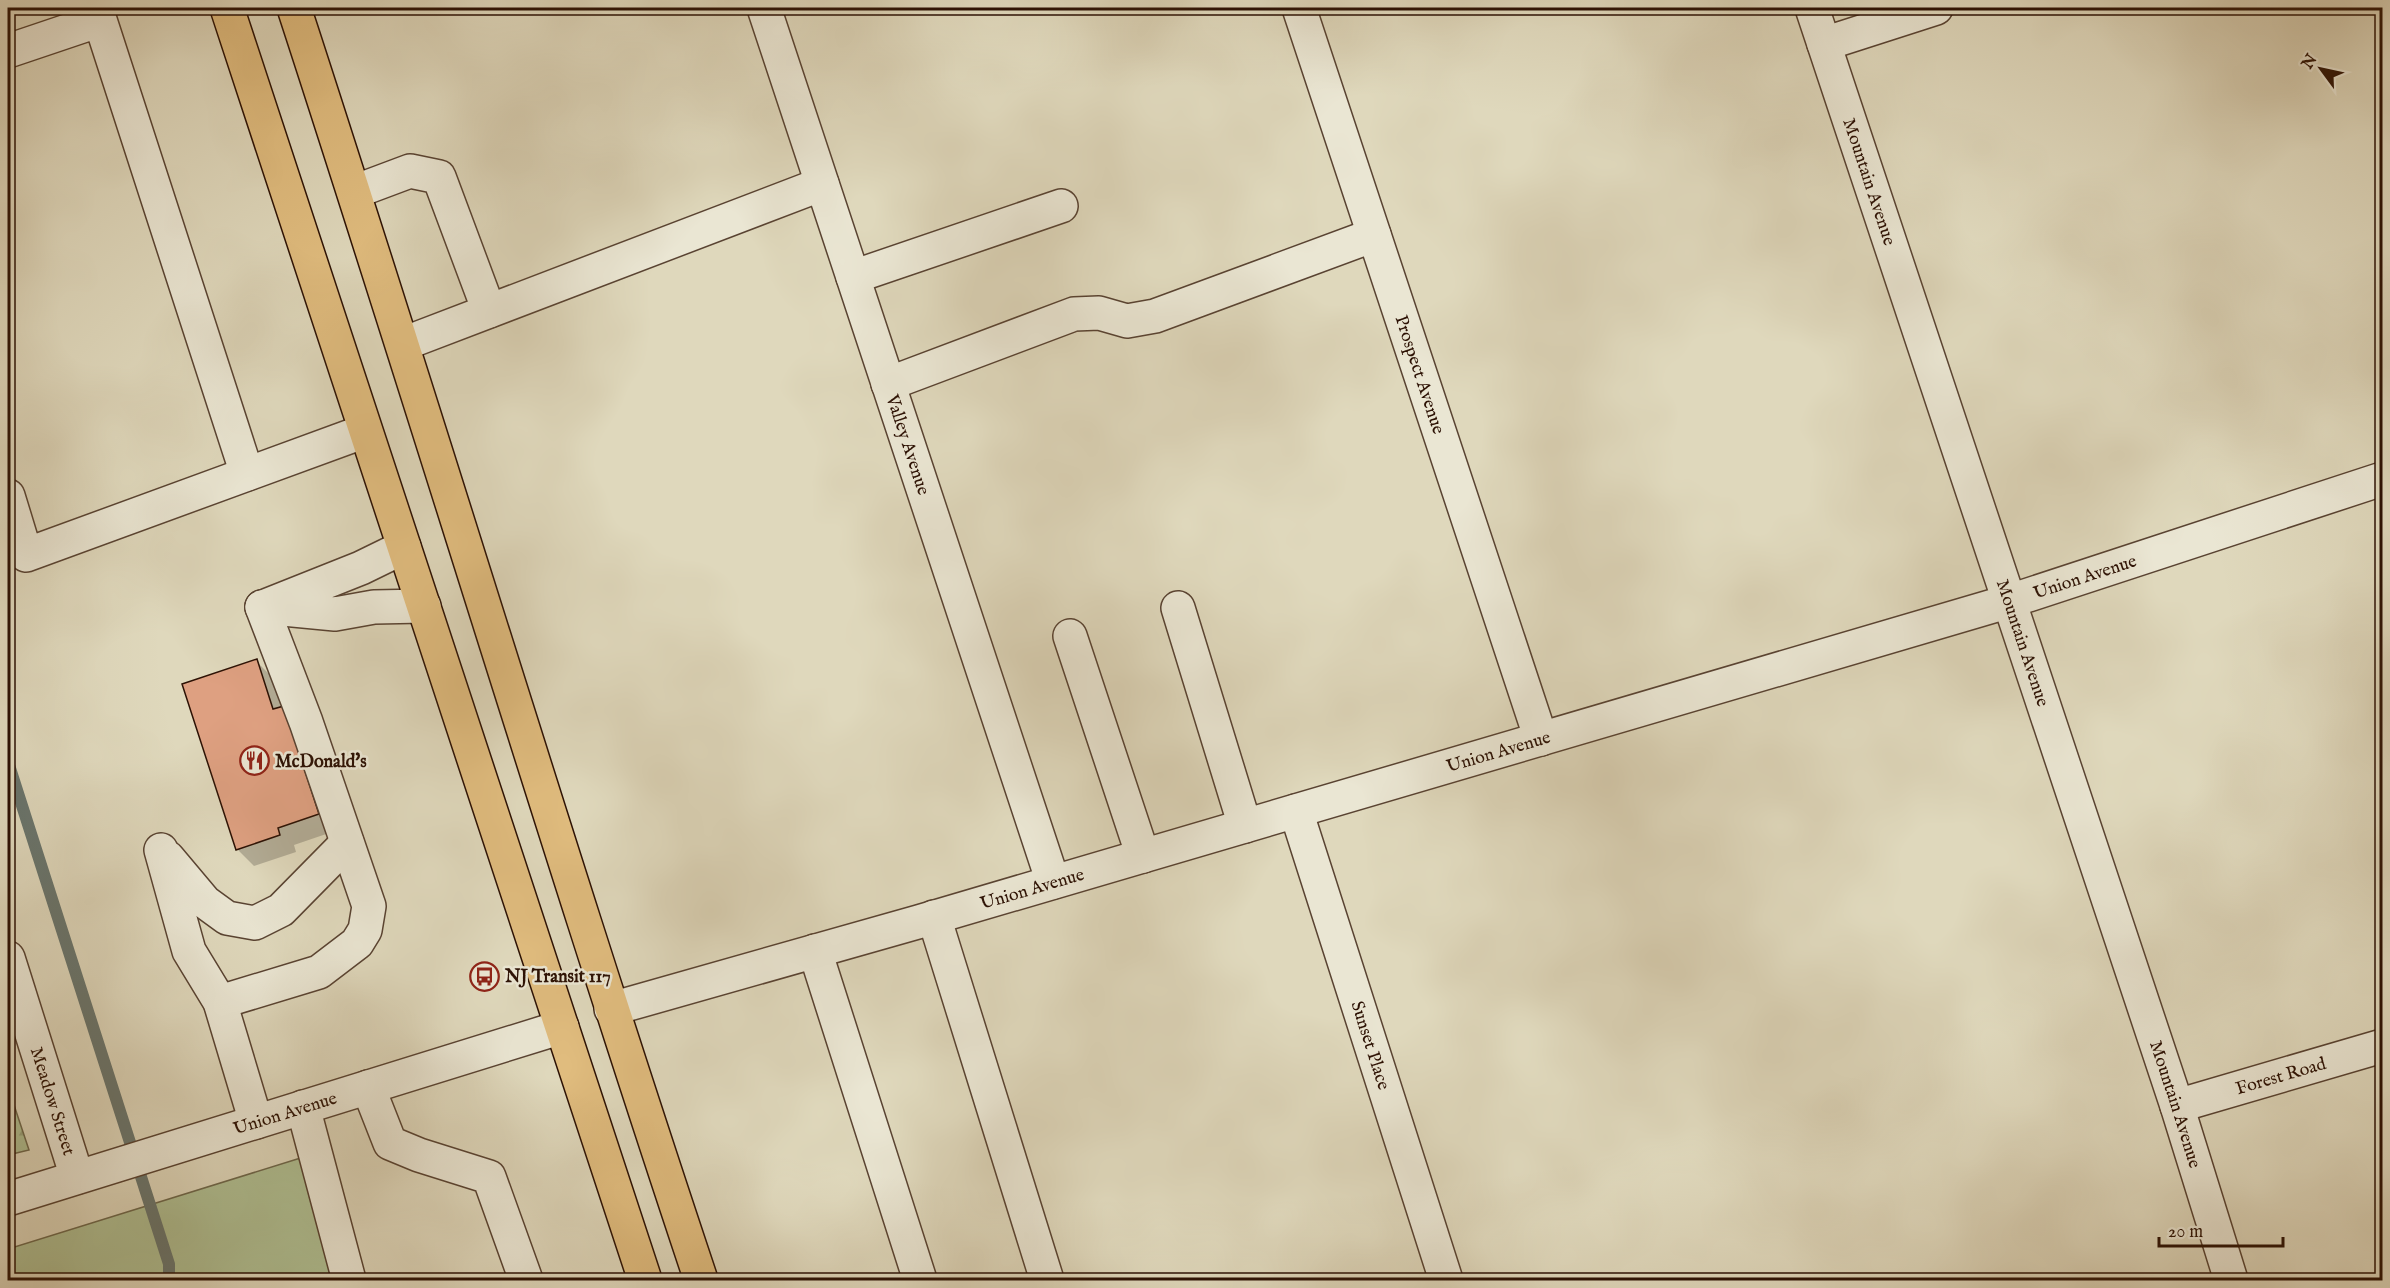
<svg xmlns="http://www.w3.org/2000/svg" width="2390" height="1288" viewBox="0 0 2390 1288" font-family="'IM FELL English',serif">
	<style>
		.forest { fill: url(#forest-firs); stroke: #6e684c; stroke-width: 1.5 }
		.park { fill: #afbf93; stroke: #6e684c; stroke-width: 1.5 }
		.shadow { fill: #0003 }
		.lines { fill: none; stroke-linecap: round; stroke-linejoin: round }
		.stream { stroke: #6a766e; stroke-width: 12 }
		.building { fill: #dea081; stroke: #2c1104; stroke-width: 1.5 }
		.minor-casing { stroke: #594332; stroke-width: 36 }
		.highway-casing { stroke: #2c1104; stroke-width: 36 }
		.minor { stroke: #eae6d3; stroke-width: 33 }
		.highway { stroke: #e0bc7e; stroke-width: 33 }
		.labels { text-anchor: middle; stroke-width: 5; stroke-linejoin: round; paint-order: stroke }
		.street-label { font-size: 18px; fill: #2c1104; stroke: #eae6d3 }
		.poi-label { font-size: 18px; font-weight: bold; fill: #2c1104; stroke: #eae6d3; text-anchor: start }
	</style>
	<defs>
		<pattern id="forest-firs" width="22" height="20" patternUnits="userSpaceOnUse" patternTransform="scale(1.5)"><rect width="22" height="20" fill="#afbf93"/><path d="M5 1l3.5 6h-7zM16 11l3.5 6h-7z" fill="#97a37d"/></pattern>
	</defs>
	<rect width="100%" height="100%" fill="#dfd8bc"/>
	<filter id="stains"><feTurbulence type="fractalNoise" baseFrequency=".00333" numOctaves="4"/><feColorMatrix values="0 0 0 0 .2 0 0 0 0 .09 0 0 0 0 .02 0 0 0 .5 -.17"/></filter>
	<radialGradient id="worn" r=".72"><stop offset=".6" stop-color="#630" stop-opacity="0"/><stop offset="1" stop-color="#630" stop-opacity=".3"/></radialGradient>
	<polygon class="forest" points="8,1087 29,1150 8,1155"/>
	<polygon class="park" points="307,1156 340,1280 8,1280 8,1249"/>
	<polygon class="shadow" points="256,661 273,678 283,708 335,831 294,845 296,852 254,866 237,849"/>
	<g class="lines">
		<polyline class="stream" points="8,762 169,1264 169,1280"/>
	</g>
	<polygon class="building" points="257,659 273,709 284,706 319,814 278,828 280,835 236,850 182,684"/>
	<g class="lines">
		<defs>
			<g id="minor">
				<path id="s1" d="M764,8L1053,882"/>
				<path id="s2" d="M1299,8L1541,739"/>
				<path id="s3" d="M1812,8L2177,1106L2231,1280"/>
				<polyline points="1824,44 1936,8"/>
				<polyline points="8,51 100,20 247,474"/>
				<polyline points="354,192 410,171 439,177 489,311"/>
				<polyline points="853,277 1061,206"/>
				<polyline points="403,344 822,184"/>
				<polyline points="888,384 1074,314 1099,313 1127,321 1155,316 1374,235"/>
				<polyline points="8,496 26,555 365,431"/>
				<polyline points="268,605 361,568 404,547"/>
				<polyline points="262,607 335,614 374,607 424,606"/>
				<polyline points="1178,608 1245,826"/>
				<polyline points="1070,636 1143,856"/>
				<path id="s4" d="M1296,811L1446,1280"/>
				<polyline points="161,850 189,951 220,1002 256,1122"/>
				<polyline points="168,858 205,902 227,918 255,923 281,910 347,843"/>
				<polyline points="934,917 1047,1280"/>
				<polyline points="815,951 920,1280"/>
				<path id="s5" d="M8,958L77,1177"/>
				<polyline points="220,1002 319,972 357,943 365,930 369,906 306,722 262,607"/>
				<path id="s6" d="M611,1009L918,922L2010,601L2382,479"/>
				<polyline points="368,1087 390,1143 419,1155 489,1177 526,1280"/>
				<path id="s7" d="M2177,1106L2382,1046"/>
				<polyline points="303,1107 349,1280"/>
				<path id="s8" d="M8,1199L562,1027"/>
			</g>
			<g id="highway">
				<polyline points="227,8 645,1280"/>
				<path d="M294,8C432,431 560,858 701,1280"/>
			</g>
		</defs>
		<use href="#minor" class="minor-casing"/>
		<use href="#highway" class="highway-casing"/>
		<use href="#minor" class="minor"/>
		<use href="#highway" class="highway"/>
	</g>
	<defs>
		<symbol id="restaurant-ring" viewBox="-11 -11 22 22"><circle r="9.5" fill="#eae6d3" stroke="#8f2418" stroke-width="1.5"/><path d="M-5-6h1v4h1v-4h1v4h1v-4h1v5L-1.5 .5V6h-2V.5L-5-1ZM5-6V6H3V1.5H1.5Q1.5-4 5-6Z" fill="#8f2418"/></symbol>
		<symbol id="bus-ring" viewBox="-11 -11 22 22"><circle r="9.5" fill="#eae6d3" stroke="#8f2418" stroke-width="1.5"/><path d="M-5-6H5V4H4V6H2V4H-2V6H-4V4H-5ZM-3.5-4V0h7V-4ZM-3.5 1.2v1.5H-2V1.2ZM2 1.2v1.5H3.5V1.2Z" fill="#8f2418"/></symbol>
	</defs>
	<g fill-rule="evenodd">
		<use href="#restaurant-ring" x="238" y="744" width="33" height="33"/>
		<use href="#bus-ring" x="468" y="960" width="33" height="33"/>
	</g>
	<g class="labels">
		<g class="street-label">
			<text dy="6" stroke="none"><textPath href="#s3" startOffset="183">Mountain Avenue</textPath></text>
			<text dy="6" stroke="none"><textPath href="#s2" startOffset="386">Prospect Avenue</textPath></text>
			<text dy="6" stroke="none"><textPath href="#s1" startOffset="460">Valley Avenue</textPath></text>
			<text dy="6" stroke="none"><textPath href="#s6" startOffset="1536">Union Avenue</textPath></text>
			<text dy="6" stroke="none"><textPath href="#s3" startOffset="669">Mountain Avenue</textPath></text>
			<text dy="6" stroke="none"><textPath href="#s6" startOffset="924">Union Avenue</textPath></text>
			<text dy="6" stroke="none"><textPath href="#s6" startOffset="438">Union Avenue</textPath></text>
			<text dy="6" stroke="none"><textPath href="#s4" startOffset="246">Sunset Place</textPath></text>
			<text dy="6" stroke="none"><textPath href="#s7" startOffset="108">Forest Road</textPath></text>
			<text dy="6" stroke="none"><textPath href="#s5" startOffset="150">Meadow Street</textPath></text>
			<text dy="6" stroke="none"><textPath href="#s3" startOffset="1155">Mountain Avenue</textPath></text>
			<text dy="6" stroke="none"><textPath href="#s8" startOffset="290">Union Avenue</textPath></text>
		</g>
		<g class="poi-label">
			<text x="275" y="767">McDonald's</text>
			<text x="505" y="982">NJ Transit 117</text>
		</g>
	</g>
	<rect width="2390" height="1288" fill="none" stroke="#dfd8bc" stroke-width="30"/>
	<rect x="9" y="9" width="2372" height="1270" fill="none" stroke="#2c1104" stroke-width="3"/>
	<rect x="15" y="15" width="2360" height="1258" fill="none" stroke="#2c1104" stroke-width="1.5"/>
	<g transform="translate(2321 69) rotate(303)" stroke="#eae6d3" stroke-width="4.5" paint-order="stroke">
	<path d="M0-4.5L10 22L0 15L-10 22Z" fill="#2c1104"/>
	<text y="-9" font-size="16" font-weight="bold" text-anchor="middle" fill="#2c1104">N</text>
	</g>
	<path d="M2159 1237v9h124v-9" fill="none" stroke="#2c1104" stroke-width="3"/>
	<text x="2168" y="1237" font-size="18" fill="#2c1104" stroke="#eae6d3" stroke-width="4.5" paint-order="stroke">20 m</text>
	<rect width="100%" height="100%" filter="url(#stains)"/>
	<rect width="100%" height="100%" fill="url(#worn)"/>
</svg>
